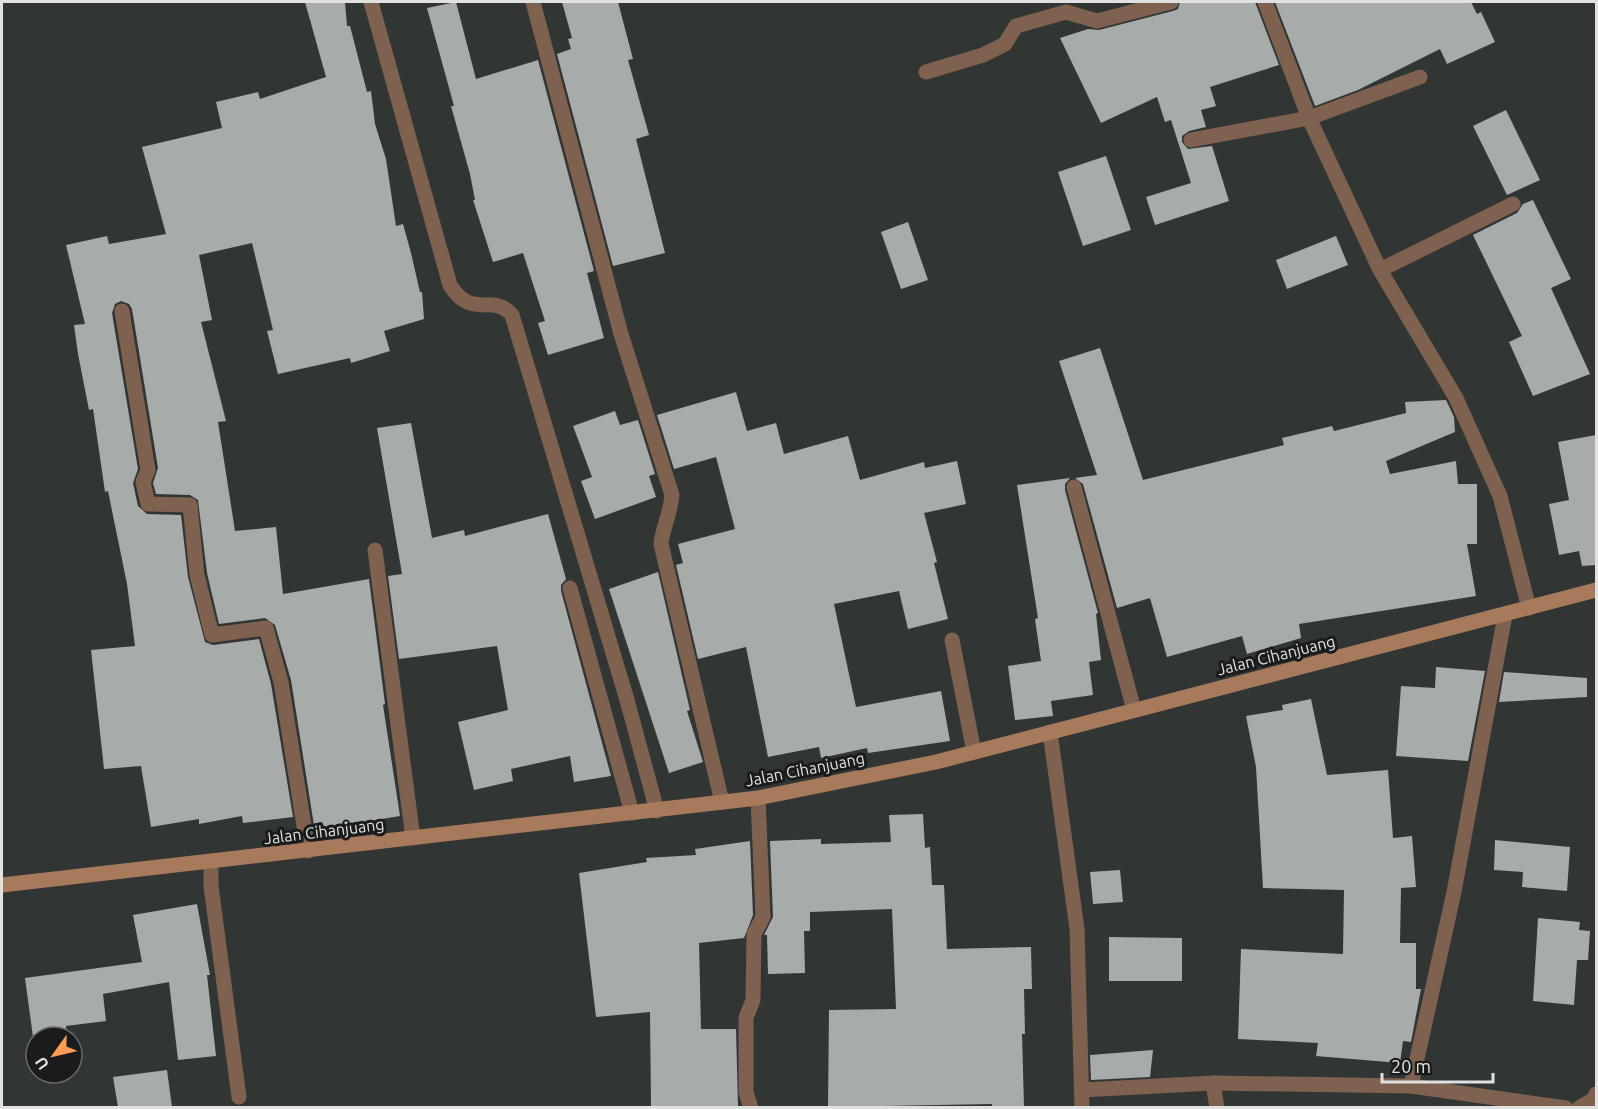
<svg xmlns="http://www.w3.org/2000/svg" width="1598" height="1109" viewBox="0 0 1598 1109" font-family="Ubuntu,sans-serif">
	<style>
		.building { fill: #a7acab }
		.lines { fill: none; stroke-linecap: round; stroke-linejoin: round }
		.lane { stroke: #7e614e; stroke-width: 15 }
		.street { stroke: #7e614e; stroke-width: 15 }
		.secondary { stroke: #a77a5b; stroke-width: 15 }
		.labels { text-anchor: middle; stroke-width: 6; stroke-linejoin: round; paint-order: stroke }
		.street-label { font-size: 16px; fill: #e0e2e2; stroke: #1a1c1c }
	</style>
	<rect width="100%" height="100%" fill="#313534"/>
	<g class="building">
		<polygon points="305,2 345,2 347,26 350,26 367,92 371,91 375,124 386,159 396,226 403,224 411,253 420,292 422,292 424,319 384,331 390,351 351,363 350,358 278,374 267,331 273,330 252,243 199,255 212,320 201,322 226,421 218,422 235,531 276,527 283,594 369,579 385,704 383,705 400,816 357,823 359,830 316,838 291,680 275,625 265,618 219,624 207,573 198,500 190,495 156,494 153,483 158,468 132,309 129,304 121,301 115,304 112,313 138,469 133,483 138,506 147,514 181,515 188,577 205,642 213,645 259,639 271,684 293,817 243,823 242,816 199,824 199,819 151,827 141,766 104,769 91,650 135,646 127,584 108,491 105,492 93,409 89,410 78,354 74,325 85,324 66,245 107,236 109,244 166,234 142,147 222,128 216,102 258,92 260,99 326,77"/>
		<polygon points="456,2 476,79 538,60 594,271 587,273 604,338 548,355 538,323 545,321 523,253 493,262 473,200 475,200 470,174 451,106 454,106 427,8"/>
		<polygon points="562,2 618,2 633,59 628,60 649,135 636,139 665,253 613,266 557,54 571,49 568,39 572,38"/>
		<polygon points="1180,2 1255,2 1279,65 1210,87 1216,106 1201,110 1206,127 1189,131 1182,136 1182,142 1188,149 1212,146 1229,201 1155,225 1146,197 1191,183 1171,120 1165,122 1157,97 1101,123 1060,38 1088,29 1099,30 1173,11 1178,9"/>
		<polygon points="1275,2 1471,2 1477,14 1481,12 1495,42 1447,64 1440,49 1358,90 1315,106"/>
		<polygon points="1506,110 1540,180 1507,195 1473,126"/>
		<polygon points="1106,156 1131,230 1083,246 1058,172"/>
		<polygon points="1533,200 1571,279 1551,288 1590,374 1533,396 1509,342 1522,336 1473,235 1517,213 1523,204"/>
		<polygon points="908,222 928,280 901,289 881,232"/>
		<polygon points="1336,236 1348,265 1287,289 1276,260"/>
		<polygon points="1100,348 1143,480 1284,445 1282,438 1332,426 1334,431 1406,413 1405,402 1446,400 1454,417 1455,432 1386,461 1390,474 1456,461 1458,484 1477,484 1477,544 1467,544 1476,596 1299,624 1301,638 1247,654 1242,636 1167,657 1150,598 1117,608 1083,484 1075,478 1097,475 1059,361"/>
		<polygon points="736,392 747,431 776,423 784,454 848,436 860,480 924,462 925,468 957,461 966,504 924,513 937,562 934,563 948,619 908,629 899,591 834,604 856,707 941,691 950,741 868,753 867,748 821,758 819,747 768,757 746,647 698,659 676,565 683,563 678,544 735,529 716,457 674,469 657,415"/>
		<polygon points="615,411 620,425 638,420 655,474 649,476 656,497 595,519 581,481 592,477 573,426"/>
		<polygon points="411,423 432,538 464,530 465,536 548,514 566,579 561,585 561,591 611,776 574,782 570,756 511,769 513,781 474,790 458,722 508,710 497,646 399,659 388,576 402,574 377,428"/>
		<polygon points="1596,435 1596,565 1582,566 1579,551 1559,555 1549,504 1569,500 1558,442"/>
		<polygon points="1070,478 1065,484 1065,490 1098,613 1096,614 1101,660 1089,662 1093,695 1051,701 1053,716 1015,720 1008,666 1041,661 1035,619 1038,618 1017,485"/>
		<polygon points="658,572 690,710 687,711 703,762 669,773 609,589"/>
		<polygon points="1436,667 1485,671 1468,761 1396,756 1401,686 1435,688"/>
		<polygon points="1504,672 1587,678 1587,697 1499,702"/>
		<polygon points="1311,699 1327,775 1388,770 1393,838 1412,836 1416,887 1401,888 1400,943 1416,943 1416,989 1421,989 1411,1042 1403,1041 1400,1063 1316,1056 1318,1043 1238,1039 1241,949 1343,954 1344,890 1263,888 1256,767 1246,716 1283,710 1282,705"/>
		<polygon points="923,814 925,848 930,847 932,885 944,885 947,949 1031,947 1032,989 1024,989 1025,1034 1022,1034 1024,1106 992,1107 992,1104 828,1107 829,1010 896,1009 892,909 810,912 810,931 804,931 805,973 768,974 767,935 764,935 773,917 770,841 821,839 821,844 891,842 889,815"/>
		<polygon points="1495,840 1570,847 1567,891 1522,887 1523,872 1494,870"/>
		<polygon points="750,841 753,915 744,938 699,943 701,1029 736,1029 738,1107 651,1107 650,1012 596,1017 579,873 647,862 646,858 696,855 695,849"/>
		<polygon points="1120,870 1123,902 1093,904 1090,872"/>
		<polygon points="197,904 210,975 207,975 216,1056 178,1060 169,982 103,994 106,1021 66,1026 67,1037 33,1037 25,978 142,962 133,915"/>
		<polygon points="1538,918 1580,922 1579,930 1590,931 1588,960 1577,960 1574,1005 1533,1001"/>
		<polygon points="1109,937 1182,938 1182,981 1109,981"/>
		<polygon points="1153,1050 1150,1077 1091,1080 1090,1055"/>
		<polygon points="167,1070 172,1107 118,1107 113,1077"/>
	</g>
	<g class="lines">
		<g class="lane">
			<polyline points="952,640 974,752"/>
			<polyline points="211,862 211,886 239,1097"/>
		</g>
		<g class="street">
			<path d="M371,2L450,285C472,321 492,292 512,315L627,700L657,811"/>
			<path d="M533,2L621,334L672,495C671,512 663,526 661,544L722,802"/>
			<polyline points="1265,2 1309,118 1380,270 1456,398 1500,496 1529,608"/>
			<polyline points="926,72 983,55 1005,44 1016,26 1066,12 1097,21 1171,2"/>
			<polyline points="1191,140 1309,118 1420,77"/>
			<polyline points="1380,270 1513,204"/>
			<polyline points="122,311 148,470 143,482 148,504 190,505 197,575 212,635 266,628 281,682 308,851"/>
			<polyline points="1074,487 1134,710"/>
			<polyline points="375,550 413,838"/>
			<polyline points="570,588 632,813"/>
			<polyline points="1050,732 1077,929 1082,1108"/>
			<polyline points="1213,1083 1217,1108"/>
			<polyline points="1411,1086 1454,892 1505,615"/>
			<polyline points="1082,1090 1213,1083 1411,1086 1566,1108"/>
			<polyline points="751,1108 746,1092 746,1018 753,1000 754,934 763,917 758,798"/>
			<polyline points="1579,1108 1594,1099 1596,1094"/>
		</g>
		<polyline class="secondary" points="2,885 758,798 936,762 1596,590"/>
	</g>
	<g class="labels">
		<g class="street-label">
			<text transform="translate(1276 655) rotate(-14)" y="6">Jalan Cihanjuang</text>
			<text transform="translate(805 769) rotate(-11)" y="6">Jalan Cihanjuang</text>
			<text transform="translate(324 831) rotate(-7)" y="6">Jalan Cihanjuang</text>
		</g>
	</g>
	<rect width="1598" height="1109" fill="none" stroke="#e0e2e2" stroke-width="6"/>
	<g transform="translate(54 1055) rotate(236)"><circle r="28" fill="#1a1c1c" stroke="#696b6b" stroke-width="1.5"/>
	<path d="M0-4.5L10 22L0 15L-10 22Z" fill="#fd9d55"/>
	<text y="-9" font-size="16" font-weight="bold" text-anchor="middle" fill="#e0e2e2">U</text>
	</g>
	<path d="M1382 1073v9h111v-9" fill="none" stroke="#e0e2e2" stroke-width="3"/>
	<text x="1391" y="1073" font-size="18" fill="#e0e2e2" stroke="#1a1c1c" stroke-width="4.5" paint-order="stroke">20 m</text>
</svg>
